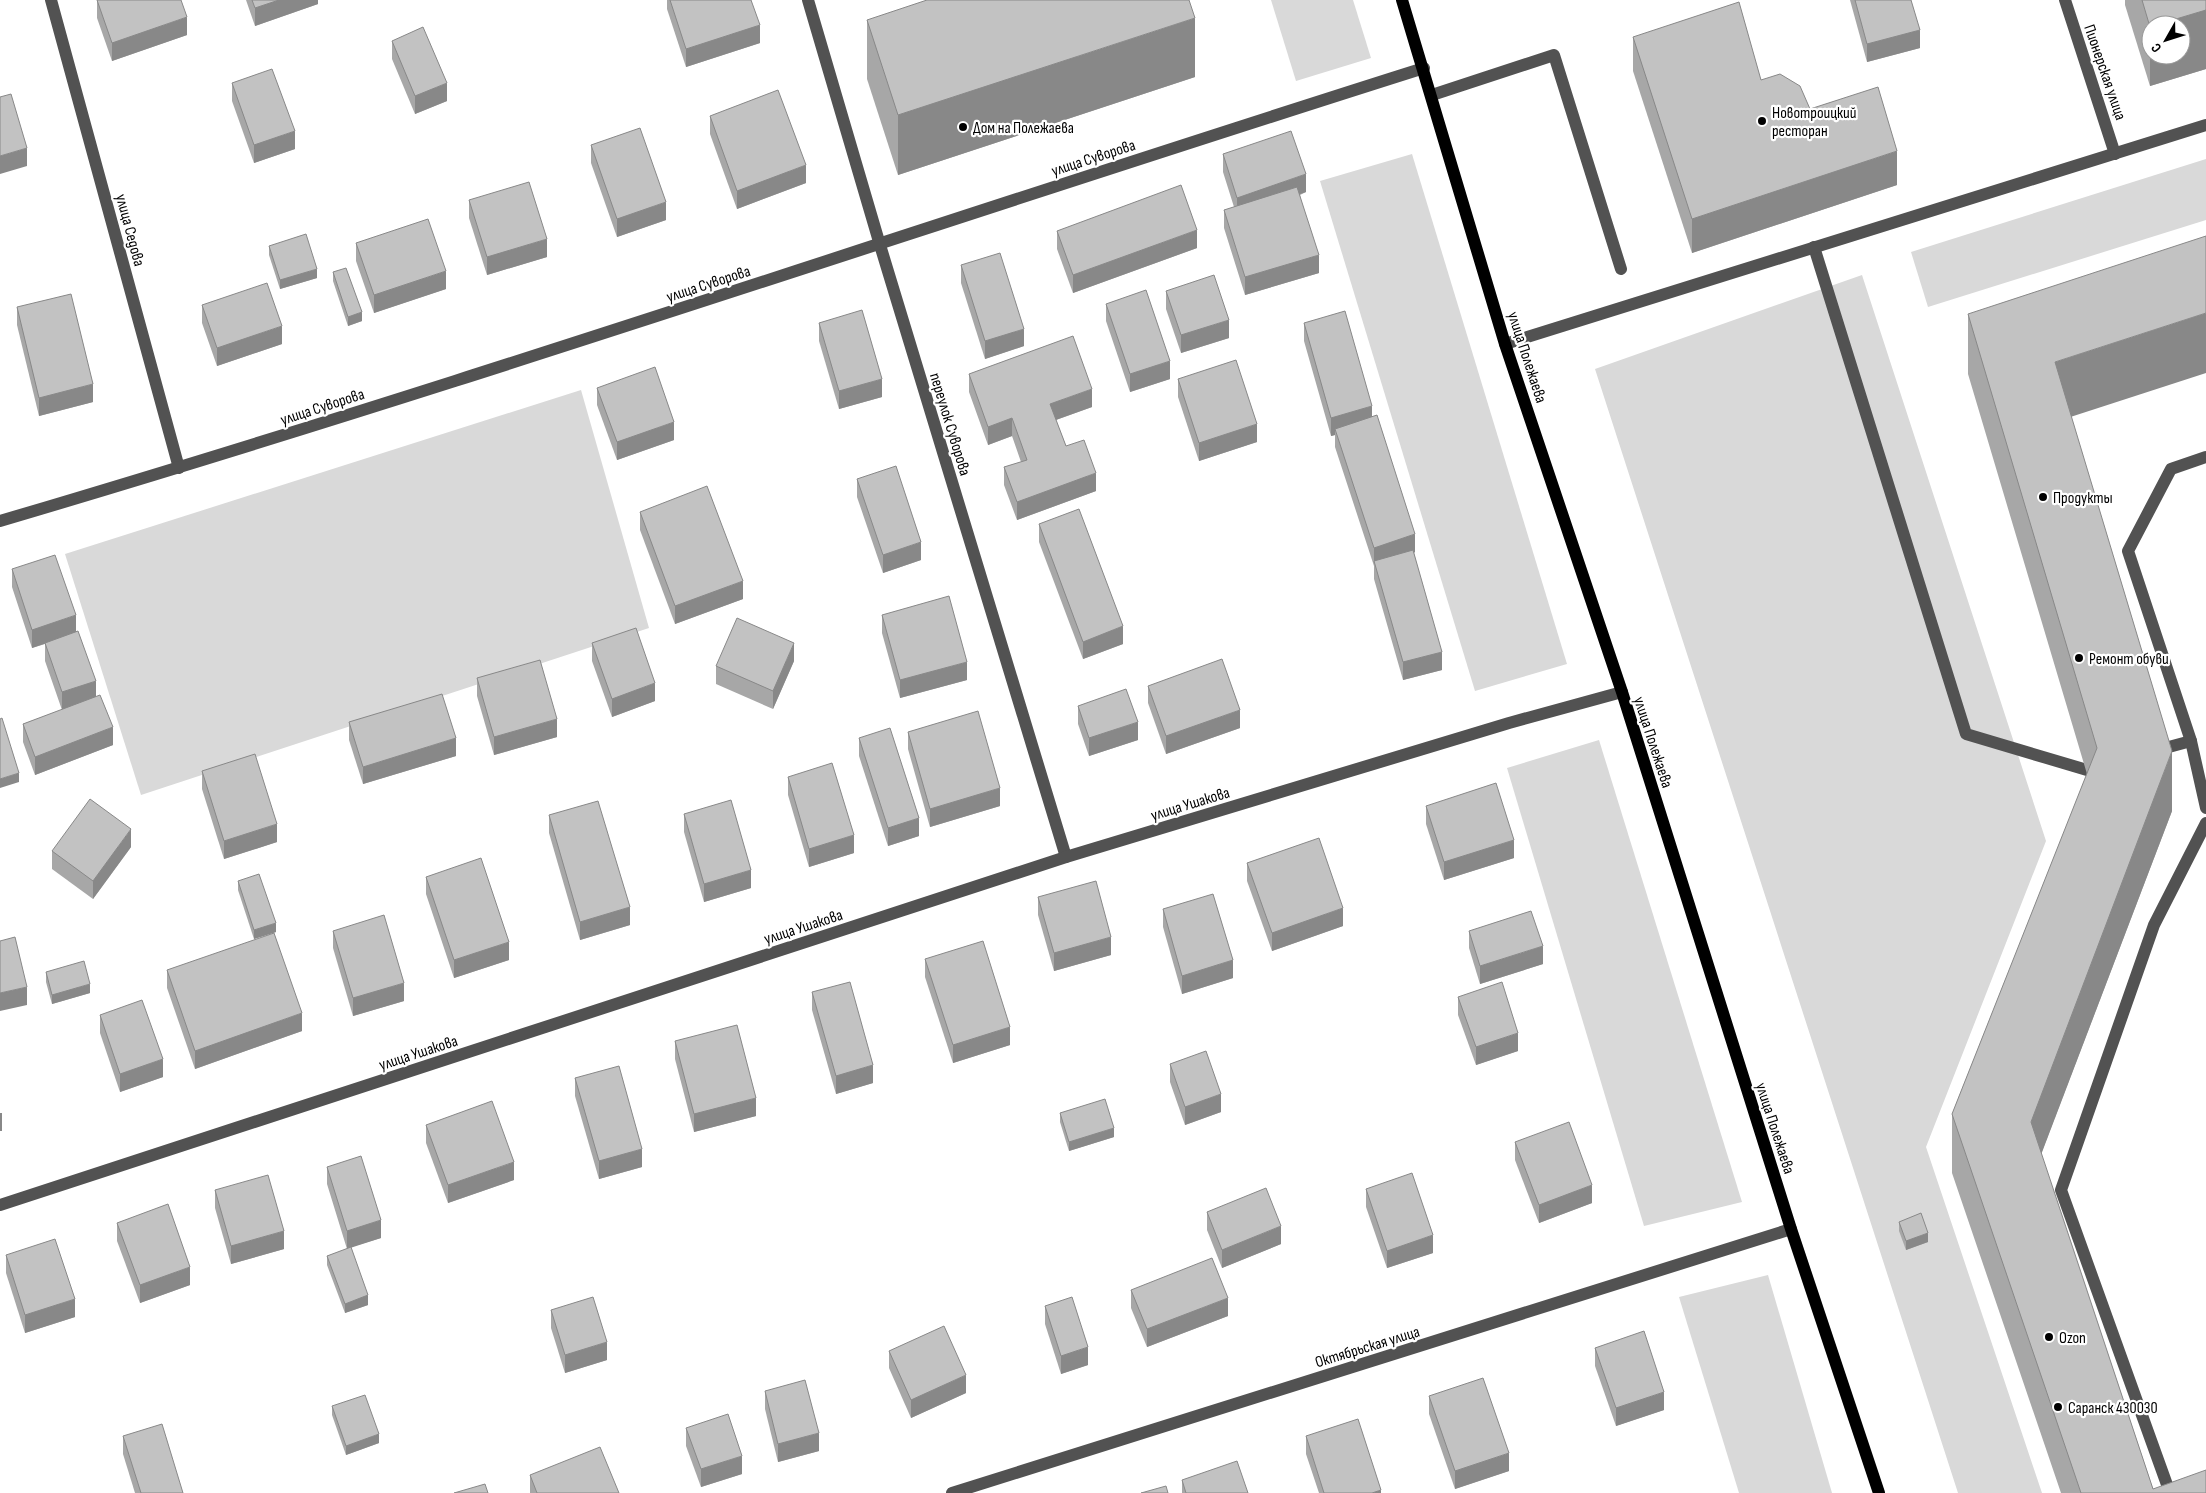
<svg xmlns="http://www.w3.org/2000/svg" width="2206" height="1493" viewBox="0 0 2206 1493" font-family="'Sofia Sans Condensed',sans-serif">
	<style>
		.green { fill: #d9d9d9 }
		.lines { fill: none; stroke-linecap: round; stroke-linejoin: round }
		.minor { stroke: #525252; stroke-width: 12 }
		.major { stroke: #000; stroke-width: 12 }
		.wall { fill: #a7a7a7 }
		.shaded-wall { fill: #888 }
		.building { fill: #c2c2c2; stroke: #888 }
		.poi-dot { fill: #000; stroke: #fff; stroke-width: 2 }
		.labels { text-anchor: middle; stroke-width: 4.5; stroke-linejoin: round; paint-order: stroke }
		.street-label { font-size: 16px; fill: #000; stroke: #fff }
		.poi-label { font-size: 16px; fill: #000; stroke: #fff; text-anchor: start }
	</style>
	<rect width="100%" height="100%" fill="#fff"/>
	<g class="green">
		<polygon points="1271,0 1353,0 1371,58 1296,81"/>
		<polygon points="1412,154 1567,664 1475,691 1320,181"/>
		<polygon points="2206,159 2206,220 1928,307 1911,252"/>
		<polygon points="1862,275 2046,841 1926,1147 2042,1493 1958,1493 1595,369"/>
		<polygon points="581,390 649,628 141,795 65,554"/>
		<polygon points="1599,740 1742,1202 1644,1226 1507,768"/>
		<polygon points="1768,1275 1832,1493 1739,1493 1679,1297"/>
	</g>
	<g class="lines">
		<g class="minor">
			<polyline points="51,0 179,468"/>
			<polyline points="808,0 880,245 1066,857"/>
			<polyline points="2065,0 2115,154"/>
			<polyline points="1432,95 1554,55 1621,269"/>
			<polyline points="1814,247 1966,734 2087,770"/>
			<polyline points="1505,344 2206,125"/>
			<polyline points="2206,457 2171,469 2128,551 2191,741 2206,808"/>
			<path d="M0,521C478,380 949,218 1424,68"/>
			<polyline points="2154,751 2191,741"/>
			<polyline points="0,1205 1066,857 1509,723 1622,692"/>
			<polyline points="952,1493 1791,1229"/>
			<polyline points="2170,1493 2061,1190 2154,925 2206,823"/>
		</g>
		<polyline class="major" points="1402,0 1505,344 1622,692 1791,1229 1879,1493"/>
	</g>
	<g class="wall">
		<polygon points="97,0 187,35 112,61 97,18"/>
		<polygon points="246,0 318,0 318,4 255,26"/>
		<polygon points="667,0 751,0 760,43 686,67 667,9"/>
		<polygon points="1850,0 1911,0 1920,48 1867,62"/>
		<polygon points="2125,0 2206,0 2206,69 2150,86 2125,5"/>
		<polygon points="867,20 1195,77 898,175 867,79"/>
		<polygon points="1633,37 1761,80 1810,109 1897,185 1692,253 1633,71"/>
		<polygon points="392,41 447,101 415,114 392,59"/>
		<polygon points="232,83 295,149 254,163 232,101"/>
		<polygon points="710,116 806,183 737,209 710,134"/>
		<polygon points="591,145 666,220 617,237 591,163"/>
		<polygon points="1223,154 1306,192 1300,195 1319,273 1245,295 1224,228 1224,210 1234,207 1223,172"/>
		<polygon points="469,200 547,257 487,275 469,218"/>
		<polygon points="1057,231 1197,248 1073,293 1057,249"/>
		<polygon points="356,243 446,289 374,313 356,261"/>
		<polygon points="269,246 317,278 280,289 269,255"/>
		<polygon points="961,265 1024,346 985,359 961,283"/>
		<polygon points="333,272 362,321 348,326 333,281"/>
		<polygon points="1166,291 1229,338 1181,353 1166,309"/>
		<polygon points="1106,304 1170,379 1130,392 1106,321"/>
		<polygon points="202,305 282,344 217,366 202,323"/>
		<polygon points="17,307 93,402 39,416 17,325"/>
		<polygon points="1968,314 2071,416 2172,811 2041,1154 2153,1489 2206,1493 2061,1493 1952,1173 1952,1114 2087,774 1968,374"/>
		<polygon points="819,323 882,397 839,409 819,341"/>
		<polygon points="1304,323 1372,416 1415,552 1414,553 1442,670 1403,680 1374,579 1374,566 1335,447 1335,435 1331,436 1304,341"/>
		<polygon points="969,374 1092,407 1056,420 1066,446 1096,491 1017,520 1004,485 1004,467 1021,462 1012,436 988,445 969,392"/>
		<polygon points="1178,379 1257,442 1199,461 1178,397"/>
		<polygon points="597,388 674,440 617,460 597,405"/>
		<polygon points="857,479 921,560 883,573 857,497"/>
		<polygon points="640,512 743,599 675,624 640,530"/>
		<polygon points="1039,524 1123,644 1083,659 1039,542"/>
		<polygon points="12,569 76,632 96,697 113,745 35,775 23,742 23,724 62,710 45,661 45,644 32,648 12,587"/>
		<polygon points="882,615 967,680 900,698 882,633"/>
		<polygon points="592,643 655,701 612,717 592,661"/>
		<polygon points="794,661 773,709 716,684 716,666"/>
		<polygon points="477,678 557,737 494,755 477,696"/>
		<polygon points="1148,686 1240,728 1166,754 1148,703"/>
		<polygon points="1078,706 1138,740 1089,756 1078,724"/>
		<polygon points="349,722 456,756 363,784 349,740"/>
		<polygon points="908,732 1000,806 930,827 908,749"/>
		<polygon points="859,738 919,836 888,846 859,756"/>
		<polygon points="202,771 277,842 224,859 202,789"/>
		<polygon points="788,777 854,853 809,867 788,795"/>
		<polygon points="1426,806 1514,858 1444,880 1426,824"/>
		<polygon points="684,814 751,888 704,902 684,832"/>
		<polygon points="549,815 630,925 580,940 549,833"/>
		<polygon points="131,847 93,899 52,869 52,851"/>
		<polygon points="1247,863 1343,926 1272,951 1247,881"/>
		<polygon points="426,877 509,960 454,978 426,894"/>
		<polygon points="238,881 276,932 254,939 238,890"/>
		<polygon points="1038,897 1111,955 1054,971 1038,915"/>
		<polygon points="1163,909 1233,978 1182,994 1163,927"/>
		<polygon points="333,931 404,1001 353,1016 333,948"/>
		<polygon points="1469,931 1543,964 1480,984 1469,948"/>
		<polygon points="925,959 1010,1045 953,1063 925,977"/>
		<polygon points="167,970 302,1031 195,1069 167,988"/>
		<polygon points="46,972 90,993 52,1004 46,982"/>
		<polygon points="812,992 873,1083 836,1094 812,1010"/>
		<polygon points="1458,997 1518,1051 1476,1065 1458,1015"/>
		<polygon points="100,1015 163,1077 120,1092 100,1033"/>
		<polygon points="675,1041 756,1116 694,1132 675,1059"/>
		<polygon points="1170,1064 1221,1112 1185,1125 1170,1082"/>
		<polygon points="575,1078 642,1167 599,1179 575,1096"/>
		<polygon points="1060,1113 1114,1137 1069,1151 1060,1122"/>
		<polygon points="426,1125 514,1180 448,1203 426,1143"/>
		<polygon points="1515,1142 1592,1203 1539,1223 1515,1160"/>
		<polygon points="327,1167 381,1238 351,1247 368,1305 345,1313 327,1265 327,1256 347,1249 327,1184"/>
		<polygon points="1366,1189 1433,1253 1387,1268 1366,1207"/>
		<polygon points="215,1190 284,1249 231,1264 215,1208"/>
		<polygon points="1207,1212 1281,1244 1222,1268 1207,1230"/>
		<polygon points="1899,1222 1928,1242 1906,1250 1899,1231"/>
		<polygon points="117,1223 190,1285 140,1303 117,1241"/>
		<polygon points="6,1255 75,1317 25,1333 6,1273"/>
		<polygon points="1131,1290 1228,1316 1147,1347 1131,1308"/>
		<polygon points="1045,1306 1088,1365 1061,1374 1045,1324"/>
		<polygon points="551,1310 607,1360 565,1373 551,1328"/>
		<polygon points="1595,1348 1664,1410 1616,1426 1595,1366"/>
		<polygon points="889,1351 966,1393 911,1418 889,1368"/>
		<polygon points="765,1391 819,1451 778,1462 765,1409"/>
		<polygon points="1429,1396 1509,1471 1455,1489 1429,1414"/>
		<polygon points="332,1406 379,1443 346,1455 332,1415"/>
		<polygon points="686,1428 742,1474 701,1487 686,1446"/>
		<polygon points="123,1436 183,1493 135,1493 123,1454"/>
		<polygon points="1306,1436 1381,1493 1319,1493 1306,1454"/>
		<polygon points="530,1475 619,1493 530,1493"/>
		<polygon points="1182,1480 1248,1493 1182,1493"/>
	</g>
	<g class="shaded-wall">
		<polygon points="279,0 318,0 318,4 255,26 255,8"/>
		<polygon points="2206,10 2206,69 2150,86 2150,27 2151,27 2151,55 2181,55 2181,25 2156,25"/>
		<polygon points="187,17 187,35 112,61 112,43"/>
		<polygon points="1195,18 1195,77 898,175 898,115"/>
		<polygon points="760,25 760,43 686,67 686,49"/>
		<polygon points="1920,30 1920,48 1867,62 1867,44"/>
		<polygon points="447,83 447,101 415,114 415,96"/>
		<polygon points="295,131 295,149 254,163 254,145"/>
		<polygon points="27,148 27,166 0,174 0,156"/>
		<polygon points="1897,151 1897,185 1692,253 1692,219"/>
		<polygon points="806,165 806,183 737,209 737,191"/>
		<polygon points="1306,174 1306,192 1237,216 1237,198"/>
		<polygon points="666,202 666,220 617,237 617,219"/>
		<polygon points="1197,230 1197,248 1073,293 1073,275"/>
		<polygon points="547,239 547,257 487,275 487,257"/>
		<polygon points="1319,255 1319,273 1245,295 1245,277"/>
		<polygon points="317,269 317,278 280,289 280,280"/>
		<polygon points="446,271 446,289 374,313 374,295"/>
		<polygon points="362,312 362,321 348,326 348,317"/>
		<polygon points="2206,313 2206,373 2055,422 2055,362"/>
		<polygon points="1229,320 1229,338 1181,353 1181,335"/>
		<polygon points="282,326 282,344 217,366 217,348"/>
		<polygon points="1024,329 1024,346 985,359 985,341"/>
		<polygon points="1170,361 1170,379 1130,392 1130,374"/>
		<polygon points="882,379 882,397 839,409 839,391"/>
		<polygon points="93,384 93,402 39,416 39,398"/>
		<polygon points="1092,389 1092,407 1050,422 1050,404"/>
		<polygon points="1372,406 1372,424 1335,429 1335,435 1331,436 1331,418"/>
		<polygon points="1012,418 1012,436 988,445 988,427"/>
		<polygon points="674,422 674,440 617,460 617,442"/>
		<polygon points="1257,424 1257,442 1199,461 1199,443"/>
		<polygon points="1096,473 1096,491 1017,520 1017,502"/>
		<polygon points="1415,534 1415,552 1376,565 1374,561 1374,566 1374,548"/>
		<polygon points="921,542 921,560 883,573 883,555"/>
		<polygon points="743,581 743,599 675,624 675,606"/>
		<polygon points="76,615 76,633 32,648 32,630"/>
		<polygon points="1123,626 1123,644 1083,659 1083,642"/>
		<polygon points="794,643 794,661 773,709 773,691"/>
		<polygon points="1442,652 1442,670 1403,680 1403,662"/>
		<polygon points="967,662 967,680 900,698 900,680"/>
		<polygon points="96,681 96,699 62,710 62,692"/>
		<polygon points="655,683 655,701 612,717 612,699"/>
		<polygon points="1240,710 1240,728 1166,754 1166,736"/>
		<polygon points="557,719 557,737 494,755 494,737"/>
		<polygon points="1138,722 1138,740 1089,756 1089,738"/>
		<polygon points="113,727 113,745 35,775 35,757"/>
		<polygon points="456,738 456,756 363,784 363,767"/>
		<polygon points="2172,751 2172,811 2031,1181 2031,1122"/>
		<polygon points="19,773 19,782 0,788 0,779"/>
		<polygon points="1000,788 1000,806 930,827 930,809"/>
		<polygon points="919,818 919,836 888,846 888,828"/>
		<polygon points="277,824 277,842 224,859 224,841"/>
		<polygon points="131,829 131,847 93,899 93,881"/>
		<polygon points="854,835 854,853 809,867 809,849"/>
		<polygon points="1514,840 1514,858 1444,880 1444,862"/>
		<polygon points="751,870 751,888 704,902 704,884"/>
		<polygon points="630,907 630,925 580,940 580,922"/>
		<polygon points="1343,908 1343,926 1272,951 1272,933"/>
		<polygon points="276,923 276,932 254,939 254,930"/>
		<polygon points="1111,937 1111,955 1054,971 1054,953"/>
		<polygon points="509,942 509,960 454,978 454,960"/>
		<polygon points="1543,946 1543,964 1480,984 1480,966"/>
		<polygon points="1233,960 1233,978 1182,994 1182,976"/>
		<polygon points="404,983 404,1001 353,1016 353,998"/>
		<polygon points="90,984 90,993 52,1004 52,995"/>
		<polygon points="27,987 27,1005 0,1011 0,993"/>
		<polygon points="302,1013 302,1031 195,1069 195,1051"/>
		<polygon points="1010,1027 1010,1045 953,1063 953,1045"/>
		<polygon points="1518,1033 1518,1051 1476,1065 1476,1047"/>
		<polygon points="163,1059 163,1077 120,1092 120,1074"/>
		<polygon points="873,1065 873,1083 836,1094 836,1076"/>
		<polygon points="1221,1094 1221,1112 1185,1125 1185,1107"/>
		<polygon points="756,1098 756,1116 694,1132 694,1114"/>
		<rect x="0" y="1113" width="2" height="18"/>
		<polygon points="1114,1128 1114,1137 1069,1151 1069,1142"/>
		<polygon points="642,1149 642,1167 599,1179 599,1161"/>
		<polygon points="514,1162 514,1180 448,1203 448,1185"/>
		<polygon points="1592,1185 1592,1203 1539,1223 1539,1205"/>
		<polygon points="381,1220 381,1238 347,1249 347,1231"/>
		<polygon points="1281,1226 1281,1244 1222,1268 1222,1250"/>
		<polygon points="284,1231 284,1249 231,1264 231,1246"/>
		<polygon points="1928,1233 1928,1242 1906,1250 1906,1241"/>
		<polygon points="1433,1235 1433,1253 1387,1268 1387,1251"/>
		<polygon points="190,1267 190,1285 140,1303 140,1285"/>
		<polygon points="368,1295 368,1305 345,1313 345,1304"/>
		<polygon points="1228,1298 1228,1316 1147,1347 1147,1329"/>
		<polygon points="75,1299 75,1317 25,1333 25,1315"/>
		<polygon points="607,1342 607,1360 565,1373 565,1355"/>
		<polygon points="1088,1347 1088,1365 1061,1374 1061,1356"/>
		<polygon points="966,1375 966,1393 911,1418 911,1400"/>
		<polygon points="1664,1392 1664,1410 1616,1426 1616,1408"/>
		<polygon points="819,1433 819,1451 778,1462 778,1444"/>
		<polygon points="379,1434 379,1443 346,1455 346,1446"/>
		<polygon points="1509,1453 1509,1471 1455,1489 1455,1471"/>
		<polygon points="742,1456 742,1474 701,1487 701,1469"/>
		<polygon points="1381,1490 1381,1493 1372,1493"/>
	</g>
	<g class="building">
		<polygon points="97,0 181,0 187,17 112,43"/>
		<polygon points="252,0 279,0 255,8"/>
		<polygon points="670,0 751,0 760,25 686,49"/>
		<polygon points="927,0 1189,0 1195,18 898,115 867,20"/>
		<polygon points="1855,0 1911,0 1920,30 1867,44"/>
		<polygon points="2142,0 2206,0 2206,10 2156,25 2151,25 2151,27 2150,27"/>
		<polygon points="1739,2 1761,80 1780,74 1800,86 1810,109 1878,87 1897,151 1692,219 1633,37"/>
		<polygon points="423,27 447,83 415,96 392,41"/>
		<polygon points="272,69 295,131 254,145 232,83"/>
		<polygon points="778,90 806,165 737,191 710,116"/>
		<polygon points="11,94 27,148 0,156 0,97"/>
		<polygon points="640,128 666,202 617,219 591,145"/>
		<polygon points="1291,131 1306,174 1237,198 1223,154"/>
		<polygon points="529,182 547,239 487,257 469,200"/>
		<polygon points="1181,185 1197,230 1073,275 1057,231"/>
		<polygon points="1297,187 1319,255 1245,277 1224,210"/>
		<polygon points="428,219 446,271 374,295 356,243"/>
		<polygon points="306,234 317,269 280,280 269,246"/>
		<polygon points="2206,236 2206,313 2055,362 2172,751 2031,1122 2153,1489 2206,1470 2206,1493 2081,1493 1952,1114 2097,748 1968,314"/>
		<polygon points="1000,253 1024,329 985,341 961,265"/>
		<polygon points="346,268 362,312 348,317 333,272"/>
		<polygon points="1214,275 1229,320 1181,335 1166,291"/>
		<polygon points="267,283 282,326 217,348 202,305"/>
		<polygon points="1146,290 1170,361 1130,374 1106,304"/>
		<polygon points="71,294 93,384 39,398 17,307"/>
		<polygon points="862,310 882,379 839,391 819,323"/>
		<polygon points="1345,311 1372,406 1331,418 1304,323"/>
		<polygon points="1073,336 1092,389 1050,404 1066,446 1084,440 1096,473 1017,502 1004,467 1027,460 1012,418 988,427 969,374"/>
		<polygon points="1236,360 1257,424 1199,443 1178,379"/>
		<polygon points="655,367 674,422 617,442 597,388"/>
		<polygon points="1377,415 1415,534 1374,548 1335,429"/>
		<polygon points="896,466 921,542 883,555 857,479"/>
		<polygon points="707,486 743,581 675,606 640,512"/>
		<polygon points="1079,509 1123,626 1083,642 1039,524"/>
		<polygon points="1413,550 1442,652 1403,662 1374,561"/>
		<polygon points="55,555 76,615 32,630 12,569"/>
		<polygon points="949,596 967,662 900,680 882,615"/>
		<polygon points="737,618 794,643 773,691 716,666"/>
		<polygon points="636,628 655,683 612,699 592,643"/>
		<polygon points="78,631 96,681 62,692 45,643"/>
		<polygon points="1222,659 1240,710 1166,736 1148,686"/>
		<polygon points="540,660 557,719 494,737 477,678"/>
		<polygon points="1126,689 1138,722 1089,738 1078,706"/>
		<polygon points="442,694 456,738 363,767 349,722"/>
		<polygon points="100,695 113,727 35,757 23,724"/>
		<polygon points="978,711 1000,788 930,809 908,732"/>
		<polygon points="2,718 19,773 0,779 0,719"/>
		<polygon points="890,728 919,818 888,828 859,738"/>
		<polygon points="255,754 277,824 224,841 202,771"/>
		<polygon points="832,763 854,835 809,849 788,777"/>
		<polygon points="1496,783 1514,840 1444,862 1426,806"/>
		<polygon points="90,799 131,829 93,881 52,851"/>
		<polygon points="731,800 751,870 704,884 684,814"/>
		<polygon points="598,801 630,907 580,922 549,815"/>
		<polygon points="1319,838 1343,908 1272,933 1247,863"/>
		<polygon points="481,858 509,942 454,960 426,877"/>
		<polygon points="259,874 276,923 254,930 238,881"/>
		<polygon points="1096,881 1111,937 1054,953 1038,897"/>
		<polygon points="1213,894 1233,960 1182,976 1163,909"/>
		<polygon points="1531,911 1543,946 1480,966 1469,931"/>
		<polygon points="384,915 404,983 353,998 333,931"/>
		<polygon points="274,933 302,1013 195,1051 167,970"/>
		<polygon points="15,937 27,987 0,993 0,941"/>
		<polygon points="983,941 1010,1027 953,1045 925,959"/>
		<polygon points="84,961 90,984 52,995 46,972"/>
		<polygon points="850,982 873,1065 836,1076 812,992"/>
		<polygon points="1502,982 1518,1033 1476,1047 1458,997"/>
		<polygon points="142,1000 163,1059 120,1074 100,1015"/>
		<polygon points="737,1025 756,1098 694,1114 675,1041"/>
		<polygon points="1206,1051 1221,1094 1185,1107 1170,1064"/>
		<polygon points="619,1066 642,1149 599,1161 575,1078"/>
		<polygon points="1105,1099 1114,1128 1069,1142 1060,1113"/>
		<polygon points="492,1101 514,1162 448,1185 426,1125"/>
		<polygon points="1569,1122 1592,1185 1539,1205 1515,1142"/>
		<polygon points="361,1156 381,1220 347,1231 327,1167"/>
		<polygon points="1412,1173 1433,1235 1387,1251 1366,1189"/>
		<polygon points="268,1175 284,1231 231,1246 215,1190"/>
		<polygon points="1266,1188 1281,1226 1222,1250 1207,1212"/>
		<polygon points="168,1204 190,1267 140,1285 117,1223"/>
		<polygon points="1921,1213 1928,1233 1906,1241 1899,1222"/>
		<polygon points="55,1239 75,1299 25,1315 6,1255"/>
		<polygon points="351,1247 368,1295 345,1304 327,1256"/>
		<polygon points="1212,1258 1228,1298 1147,1329 1131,1290"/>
		<polygon points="593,1297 607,1342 565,1355 551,1310"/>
		<polygon points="1072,1297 1088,1347 1061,1356 1045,1306"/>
		<polygon points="944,1326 966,1375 911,1400 889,1351"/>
		<polygon points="1644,1331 1664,1392 1616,1408 1595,1348"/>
		<polygon points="1483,1378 1509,1453 1455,1471 1429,1396"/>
		<polygon points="805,1380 819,1433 778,1444 765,1391"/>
		<polygon points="365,1395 379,1434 346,1446 332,1406"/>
		<polygon points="728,1414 742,1456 701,1469 686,1428"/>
		<polygon points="1358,1419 1381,1490 1372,1493 1324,1493 1306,1436"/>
		<polygon points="162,1424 183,1493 141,1493 123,1436"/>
		<polygon points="600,1447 619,1493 537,1493 530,1475"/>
		<polygon points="1237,1461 1248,1493 1186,1493 1182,1480"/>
		<polygon points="485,1484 488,1493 454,1493"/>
		<polygon points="1166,1486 1168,1493 1141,1493"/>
	</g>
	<g class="poi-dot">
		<circle cx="1762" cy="121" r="5"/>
		<circle cx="963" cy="127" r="5"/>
		<circle cx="2043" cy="497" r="5"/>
		<circle cx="2079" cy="658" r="5"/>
		<circle cx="2049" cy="1337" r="5"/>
		<circle cx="2058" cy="1407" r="5"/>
	</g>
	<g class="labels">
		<g class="street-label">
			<text transform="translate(2106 72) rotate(71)" y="6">Пионерская улица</text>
			<text transform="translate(1093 157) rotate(-18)" y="6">улица Суворова</text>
			<text transform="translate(131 230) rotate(75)" y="6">улица Седова</text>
			<text transform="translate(708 283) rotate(-18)" y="6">улица Суворова</text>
			<text transform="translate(1528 357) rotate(72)" y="6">улица Полежаева</text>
			<text transform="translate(322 406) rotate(-18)" y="6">улица Суворова</text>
			<text transform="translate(951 424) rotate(73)" y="6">переулок Суворова</text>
			<text transform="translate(1654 742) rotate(72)" y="6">улица Полежаева</text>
			<text transform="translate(1190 803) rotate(-17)" y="6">улица Ушакова</text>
			<text transform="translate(803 926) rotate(-18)" y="6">улица Ушакова</text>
			<text transform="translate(418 1052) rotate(-18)" y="6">улица Ушакова</text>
			<text transform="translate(1776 1128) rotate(72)" y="6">улица Полежаева</text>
			<text transform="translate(1367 1346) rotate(-17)" y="6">Октябрьская улица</text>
		</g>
		<g class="poi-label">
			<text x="1772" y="118">Новотроицкий<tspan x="1772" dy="18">ресторан</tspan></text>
			<text x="973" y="133">Дом на Полежаева</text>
			<text x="2053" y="503">Продукты</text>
			<text x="2089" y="664">Ремонт обуви</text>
			<text x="2059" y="1343">Ozon</text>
			<text x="2068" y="1413">Саранск 430030</text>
		</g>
	</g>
	<g transform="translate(2166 40) rotate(231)"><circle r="24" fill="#ffffff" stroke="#999999"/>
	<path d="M0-4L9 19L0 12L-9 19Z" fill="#000000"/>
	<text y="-8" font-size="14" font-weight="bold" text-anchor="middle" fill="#000000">С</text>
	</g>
</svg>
